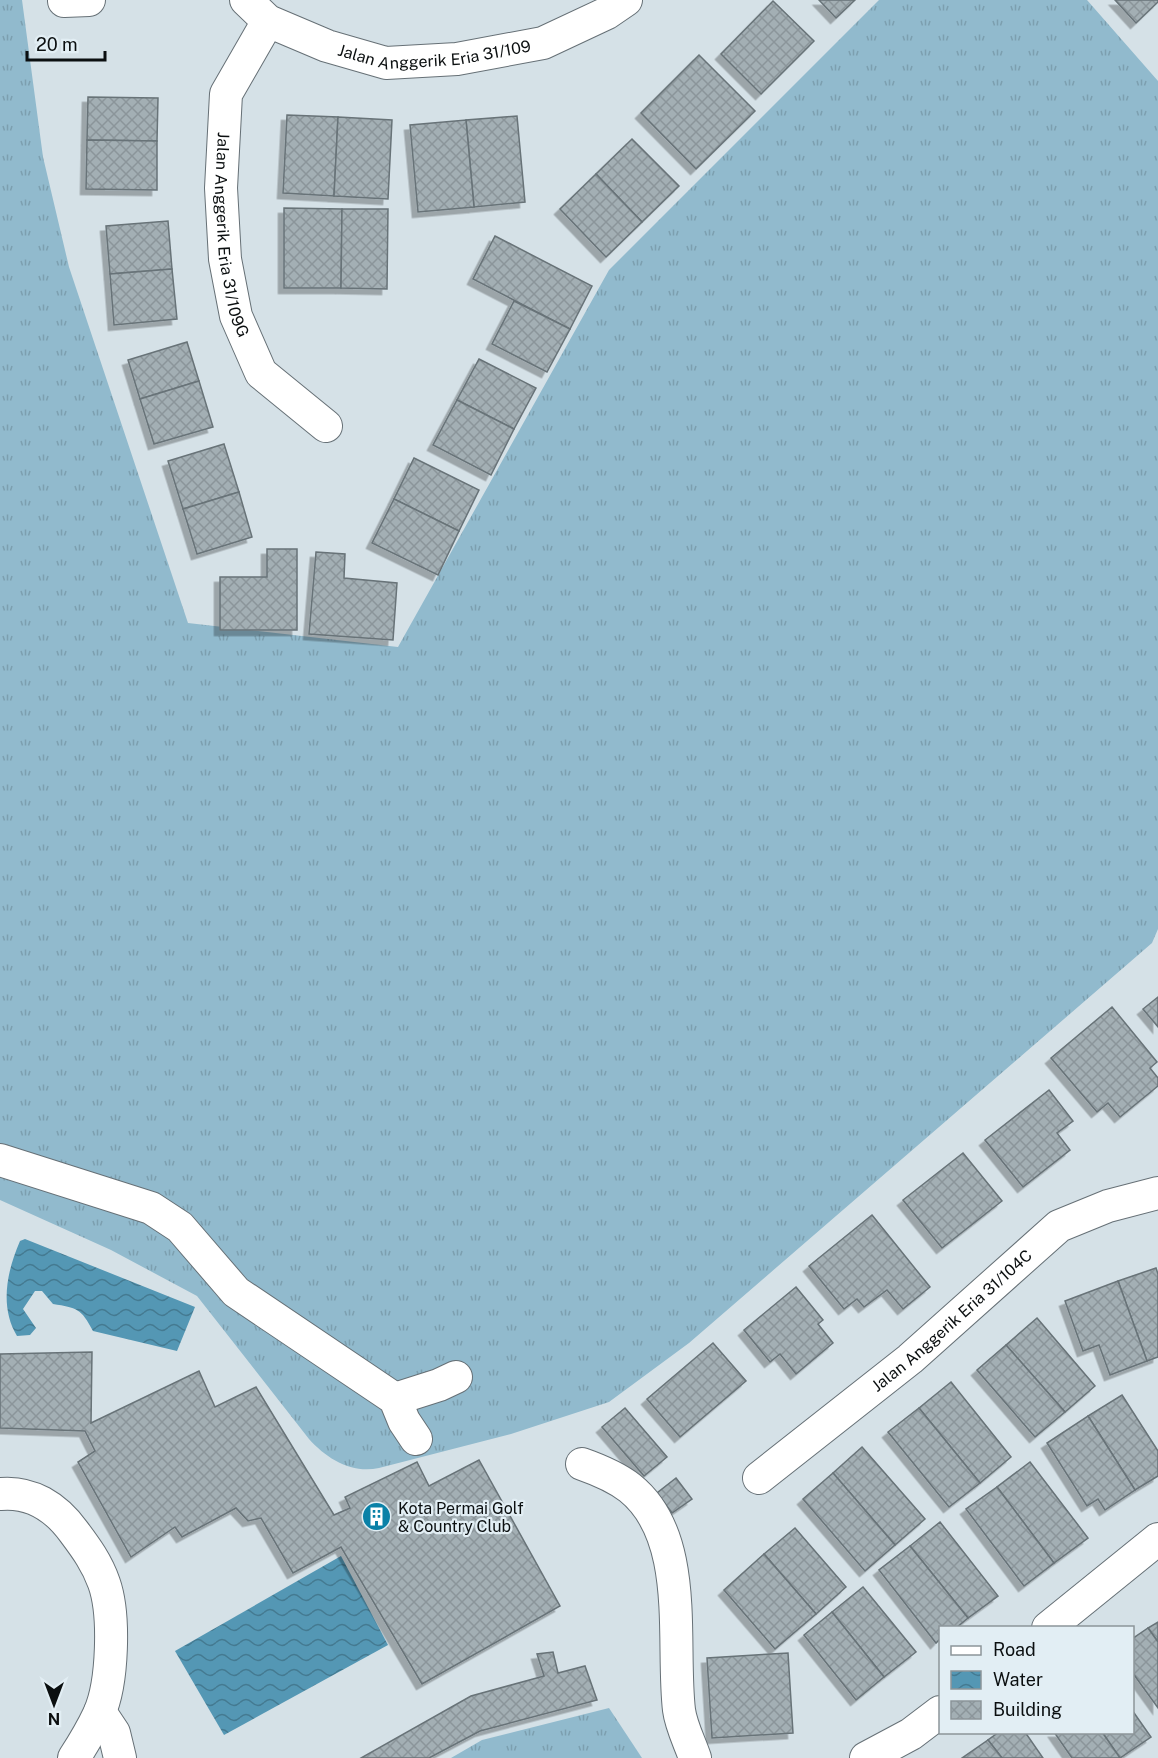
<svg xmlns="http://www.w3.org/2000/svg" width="1158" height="1758" viewBox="0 0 1158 1758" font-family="'Public Sans',sans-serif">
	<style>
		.grass { fill: url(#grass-tufts) }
		.water { fill: url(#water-waves) }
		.building { fill: url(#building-cross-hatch); stroke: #687378; stroke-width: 1.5; filter: url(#shadow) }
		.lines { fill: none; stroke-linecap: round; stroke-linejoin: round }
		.minor-casing { stroke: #667076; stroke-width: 34 }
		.minor { stroke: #fff; stroke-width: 32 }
		.labels { text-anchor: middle; stroke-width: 4.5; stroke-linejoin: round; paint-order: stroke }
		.street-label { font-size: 16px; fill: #0b0f10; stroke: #e2eef4 }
		.poi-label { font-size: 16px; fill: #0b0f10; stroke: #e2eef4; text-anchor: start }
	</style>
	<defs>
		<pattern id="grass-tufts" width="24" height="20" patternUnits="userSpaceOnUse" patternTransform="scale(1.5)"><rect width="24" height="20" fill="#91bacd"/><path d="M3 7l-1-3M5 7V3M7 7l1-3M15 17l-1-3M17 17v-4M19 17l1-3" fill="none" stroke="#7c9faf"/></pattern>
		<pattern id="water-waves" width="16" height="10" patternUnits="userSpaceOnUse" patternTransform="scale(1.5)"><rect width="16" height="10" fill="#5497b4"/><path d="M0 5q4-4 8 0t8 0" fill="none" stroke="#447a91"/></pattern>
		<pattern id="building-cross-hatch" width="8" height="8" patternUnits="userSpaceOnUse" patternTransform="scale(1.5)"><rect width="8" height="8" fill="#a3afb4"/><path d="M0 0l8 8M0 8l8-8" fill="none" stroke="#8b959a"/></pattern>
		<filter id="shadow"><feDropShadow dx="-5.5" dy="5.5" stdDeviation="0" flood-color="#0004"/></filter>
	</defs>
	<rect width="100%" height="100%" fill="#d5e1e7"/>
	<g class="grass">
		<path d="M0,0H22L43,157L69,267L188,623L398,647L609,270L879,0H1087L1158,81V929L1152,943L689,1343L609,1402L511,1434L379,1468C352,1474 327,1459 309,1439L197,1296L111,1250L0,1200Z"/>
		<polygon points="609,1708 642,1758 451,1758 482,1740"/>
	</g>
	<g class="water">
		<path d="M25,1239L195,1307L177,1351L93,1331C81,1308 77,1308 53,1304L42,1291H35L23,1309L36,1328L30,1335L17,1336C0,1308 6,1273 20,1241Z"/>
		<polygon points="341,1556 388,1645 224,1735 175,1651"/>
	</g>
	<g class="building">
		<polygon points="819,0 855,0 836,18"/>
		<polygon points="1115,0 1158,0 1158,2 1136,23"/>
		<polygon points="773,1 814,41 761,94 721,54"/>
		<polygon points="699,55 755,111 696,169 641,113"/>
		<polygon points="88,97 158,98 157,141 87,140"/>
		<polygon points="287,115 338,117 334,196 283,193"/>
		<polygon points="517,116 525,202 474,207 466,120"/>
		<polygon points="338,117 392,120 388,199 334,196"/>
		<polygon points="466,120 474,207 418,212 410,125"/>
		<polygon points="632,139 679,186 642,222 596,174"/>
		<polygon points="87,140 157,141 157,190 86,189"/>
		<polygon points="596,174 642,222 606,257 560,209"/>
		<polygon points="284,208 342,209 341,288 284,288"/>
		<polygon points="342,209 388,209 387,289 341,288"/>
		<polygon points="168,221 172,269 110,274 106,226"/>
		<polygon points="495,236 592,286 570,329 473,279"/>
		<polygon points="172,269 177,319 114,325 110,274"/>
		<polygon points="514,301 570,329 547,372 492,344"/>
		<polygon points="187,342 199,381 140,399 128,360"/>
		<polygon points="479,359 536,388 514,429 457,400"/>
		<polygon points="199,381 213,427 154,444 140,399"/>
		<polygon points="457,400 514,429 491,475 433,445"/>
		<polygon points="224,444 239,492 183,509 168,461"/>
		<polygon points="414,458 479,490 459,531 394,499"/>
		<polygon points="239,492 252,537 197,554 183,509"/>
		<polygon points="394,499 459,531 438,575 372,543"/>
		<polygon points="267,549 297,549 297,630 220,630 220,577 267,577"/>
		<polygon points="316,552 345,554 344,578 397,583 393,640 309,634"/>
		<polygon points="1158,997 1158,1027 1143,1009"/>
		<polygon points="1112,1007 1157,1062 1150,1068 1158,1078 1158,1086 1120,1117 1108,1103 1097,1112 1051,1058"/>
		<polygon points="1049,1090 1073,1121 1057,1133 1070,1150 1023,1187 985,1140"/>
		<polygon points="963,1153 1002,1201 942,1248 903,1200"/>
		<polygon points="872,1215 930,1287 903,1309 887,1290 864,1307 857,1299 844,1309 809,1266"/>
		<polygon points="1156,1268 1158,1274 1158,1357 1147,1361 1118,1281"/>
		<polygon points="1118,1281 1147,1361 1110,1375 1099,1345 1083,1351 1065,1301"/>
		<polygon points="796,1287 823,1320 818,1324 833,1343 796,1374 780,1354 770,1362 744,1330"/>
		<polygon points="1037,1318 1095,1386 1065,1412 1006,1345"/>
		<polygon points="713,1343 746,1381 680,1437 647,1399"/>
		<polygon points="1006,1345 1065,1412 1035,1437 977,1370"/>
		<polygon points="92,1352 91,1423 199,1371 215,1407 256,1387 334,1515 350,1508 345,1497 417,1462 429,1486 479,1460 560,1606 422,1684 341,1547 293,1573 261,1518 248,1521 236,1508 182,1537 175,1527 131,1557 78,1462 95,1451 85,1431 0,1428 0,1354"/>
		<polygon points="951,1382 1011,1457 980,1483 919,1408"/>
		<polygon points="1122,1395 1158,1451 1158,1476 1135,1490 1088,1416"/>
		<polygon points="625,1408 667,1457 644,1476 602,1427"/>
		<polygon points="919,1408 980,1483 949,1507 888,1432"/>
		<polygon points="1088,1416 1135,1490 1105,1510 1098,1499 1087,1506 1047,1443"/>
		<polygon points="862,1447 925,1519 895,1545 833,1473"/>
		<polygon points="1030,1462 1088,1538 1054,1563 997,1487"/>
		<polygon points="833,1473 895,1545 865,1571 803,1499"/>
		<polygon points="676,1478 692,1499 672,1513 657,1493"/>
		<polygon points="997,1487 1054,1563 1024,1586 966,1509"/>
		<polygon points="940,1522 998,1596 968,1618 910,1546"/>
		<polygon points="795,1528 846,1587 816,1614 764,1554"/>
		<polygon points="910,1546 968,1618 956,1628 940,1628 940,1639 936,1643 879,1570"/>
		<polygon points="764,1554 816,1614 775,1649 724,1590"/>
		<polygon points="863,1587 916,1652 884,1677 832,1612"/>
		<polygon points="832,1612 884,1677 856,1700 804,1635"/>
		<polygon points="1158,1622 1158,1642 1148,1628"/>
		<polygon points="1148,1628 1158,1642 1158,1708 1132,1672 1132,1639"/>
		<polygon points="553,1652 558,1673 585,1666 597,1700 480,1731 429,1758 361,1758 471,1696 544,1676 537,1654"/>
		<polygon points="788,1653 793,1733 712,1738 707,1658"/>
		<polygon points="1132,1710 1151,1737 1120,1758 1102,1732 1132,1732"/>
		<polygon points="999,1732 1025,1732 1043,1758 1002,1758 988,1740"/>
		<polygon points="1054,1732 1102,1732 1120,1758 1072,1758"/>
		<polygon points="988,1740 1002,1758 962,1758"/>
	</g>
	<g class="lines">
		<defs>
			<g id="minor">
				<path id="s1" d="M246,0L268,21L327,46L386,63L457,59L543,43L607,13L626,0"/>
				<polyline points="64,1 89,0"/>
				<path id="s2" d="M268,21L226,94L221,188L225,259L236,316L261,373L326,426"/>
				<polyline points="0,1160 151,1208 180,1227 236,1292 395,1399 404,1421 416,1439"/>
				<polyline points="395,1399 439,1385 456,1377"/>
				<path d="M582,1464C599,1470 616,1477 630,1488C691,1537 671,1642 679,1710C681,1726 690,1743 695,1758"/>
				<path id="s3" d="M759,1478L910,1359L1059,1226L1108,1206L1158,1193"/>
				<path d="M0,1494C31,1491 56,1507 74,1532C86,1548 97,1563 104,1583C115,1614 113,1683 99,1714C92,1729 83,1744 74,1758"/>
				<polyline points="1048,1628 1158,1539"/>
				<polyline points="100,1712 114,1733 120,1758"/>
				<polyline points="866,1758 911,1734 940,1712"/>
			</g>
		</defs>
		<use href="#minor" class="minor-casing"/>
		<use href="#minor" class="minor"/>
	</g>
	<defs>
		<symbol id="building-disc" viewBox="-11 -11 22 22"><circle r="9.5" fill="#0a81a7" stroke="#e2eef4"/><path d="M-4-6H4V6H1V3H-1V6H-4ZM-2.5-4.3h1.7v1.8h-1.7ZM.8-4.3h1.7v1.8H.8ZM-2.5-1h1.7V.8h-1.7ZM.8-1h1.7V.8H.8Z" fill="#fff"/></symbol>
	</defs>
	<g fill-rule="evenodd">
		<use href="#building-disc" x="360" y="1500" width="33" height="33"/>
	</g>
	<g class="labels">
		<g class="street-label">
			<text dy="6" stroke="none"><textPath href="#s1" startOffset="204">Jalan Anggerik Eria 31/109</textPath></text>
			<text dy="6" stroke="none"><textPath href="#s2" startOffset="226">Jalan Anggerik Eria 31/109G</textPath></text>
			<text dy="6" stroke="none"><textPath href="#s3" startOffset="249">Jalan Anggerik Eria 31/104C</textPath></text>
		</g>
		<g class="poi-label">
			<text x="398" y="1514">Kota Permai Golf<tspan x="398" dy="18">&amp; Country Club</tspan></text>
		</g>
	</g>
	<rect x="939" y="1626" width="195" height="108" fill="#e2eef4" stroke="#8c9599" stroke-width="1.5"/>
	<rect x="951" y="1646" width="30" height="9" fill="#ffffff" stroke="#8c9599" stroke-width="1.5"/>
	<text x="993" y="1656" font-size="18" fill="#0b0f10">Road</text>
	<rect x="951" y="1671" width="30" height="18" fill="url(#water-waves)" stroke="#8c9599" stroke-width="1.5"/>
	<text x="993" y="1686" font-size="18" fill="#0b0f10">Water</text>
	<rect x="951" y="1701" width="30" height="18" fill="url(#building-cross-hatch)" stroke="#8c9599" stroke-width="1.5"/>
	<text x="993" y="1716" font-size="18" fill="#0b0f10">Building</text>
	<g transform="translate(54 1704) rotate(180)" stroke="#e2eef4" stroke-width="4.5" paint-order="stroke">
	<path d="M0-4.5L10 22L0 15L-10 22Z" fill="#0b0f10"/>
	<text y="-9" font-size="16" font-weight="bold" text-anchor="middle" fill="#0b0f10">N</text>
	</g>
	<path d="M27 51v9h78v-9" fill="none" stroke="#0b0f10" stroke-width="3"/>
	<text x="36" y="51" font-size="18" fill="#0b0f10" stroke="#e2eef4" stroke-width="4.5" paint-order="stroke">20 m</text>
</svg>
